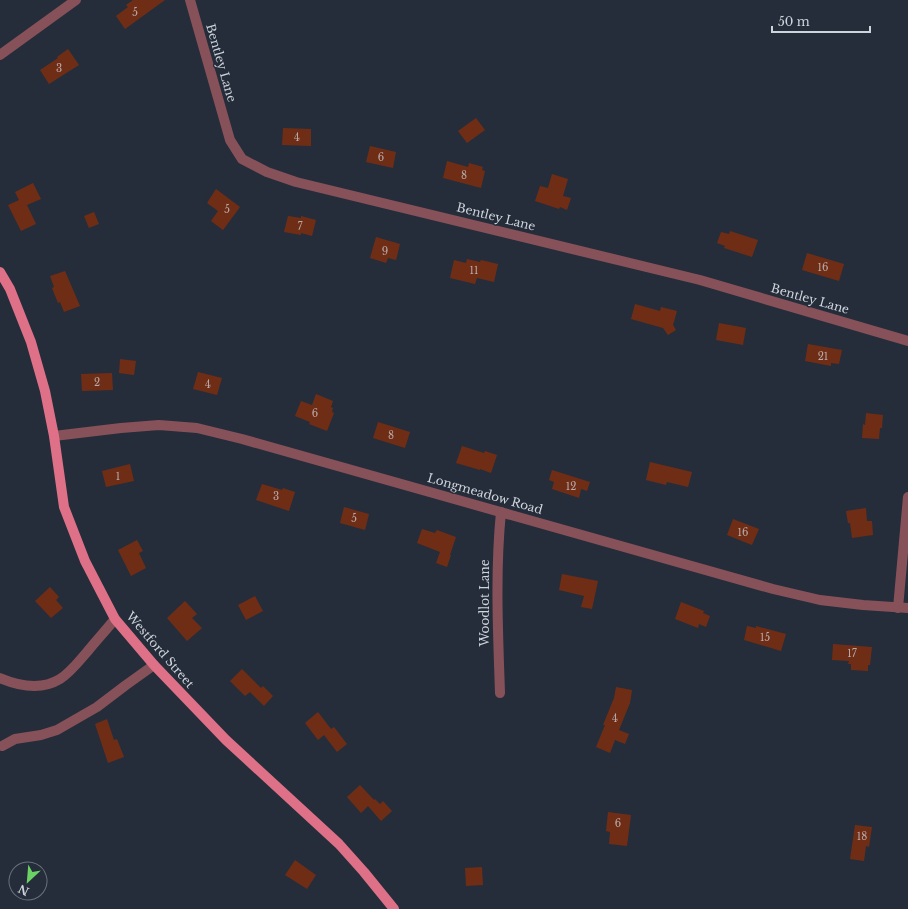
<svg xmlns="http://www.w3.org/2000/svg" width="908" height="909" viewBox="0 0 908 909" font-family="'Libre Baskerville',serif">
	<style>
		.building { fill: #702d15 }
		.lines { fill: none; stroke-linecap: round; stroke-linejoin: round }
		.minor { stroke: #87515a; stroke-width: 10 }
		.major { stroke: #de7187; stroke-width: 10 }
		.labels { text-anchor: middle; stroke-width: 3; stroke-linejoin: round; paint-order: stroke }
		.number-label { font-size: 10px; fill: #b6aaaa }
		.street-label { font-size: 12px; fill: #ced4dc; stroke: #252d3a }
	</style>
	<rect width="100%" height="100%" fill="#252d3a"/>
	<g class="building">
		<polygon points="133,0 165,0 125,29 116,16 128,7 126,5"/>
		<polygon points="68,49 79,65 49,84 40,70 58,58 57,57"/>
		<polygon points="476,118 485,130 467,143 458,131"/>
		<polygon points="283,128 311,129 311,146 282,145"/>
		<polygon points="370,146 396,152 393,168 366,162"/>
		<polygon points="447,161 468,167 469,163 483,167 482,170 485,171 481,188 443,178"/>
		<polygon points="552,174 568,179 563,196 571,198 567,210 560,207 559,209 535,201 540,186 548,188"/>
		<polygon points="33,183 41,199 27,205 36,224 21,231 8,205 19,200 15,192"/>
		<polygon points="216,189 240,207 223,230 211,221 218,211 207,203"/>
		<polygon points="94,212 99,224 89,228 84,216"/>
		<polygon points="288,216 301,218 301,216 316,220 312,236 301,233 301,235 284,232"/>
		<polygon points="730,231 758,240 752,257 724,248 725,246 717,243 721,232 729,234"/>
		<polygon points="376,237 400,244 396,260 388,258 386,263 370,258"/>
		<polygon points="807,253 844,264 839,281 802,270"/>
		<polygon points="467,259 480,262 481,260 498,264 494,282 477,278 475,284 450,278 454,260 466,263"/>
		<polygon points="65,271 80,306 64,312 60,302 58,303 52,288 54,287 50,276"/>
		<polygon points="635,304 660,311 661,307 677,311 673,325 676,330 668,335 663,328 631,319"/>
		<polygon points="719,323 746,328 743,345 716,340"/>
		<polygon points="808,344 842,350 839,364 831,363 831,366 805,361"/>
		<polygon points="120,359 136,361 134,375 119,373"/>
		<polygon points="198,372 222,378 217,395 193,389"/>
		<polygon points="112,373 113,390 82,391 81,374"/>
		<polygon points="316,394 333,401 331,407 333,408 332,412 334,413 327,431 309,424 310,422 295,416 301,401 312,405"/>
		<polygon points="866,413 883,415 882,428 880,428 879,439 862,438 863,424 865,425"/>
		<polygon points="378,422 410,432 405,448 373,438"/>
		<polygon points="462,446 484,453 485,451 497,455 491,473 480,469 480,470 456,463"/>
		<polygon points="650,462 692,472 688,487 667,482 666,485 646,480"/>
		<polygon points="130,464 134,481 106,487 102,471"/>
		<polygon points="552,470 590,482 587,491 581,489 579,498 552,489 554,482 549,480"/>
		<polygon points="262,484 282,490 283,488 295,492 289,511 256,500"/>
		<polygon points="344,507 369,514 365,530 340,523"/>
		<polygon points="866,508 867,521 872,521 873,535 852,538 850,523 848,523 846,511"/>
		<polygon points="733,519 759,529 752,545 727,535"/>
		<polygon points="422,529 435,533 437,530 456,537 450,555 451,555 447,567 436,563 440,552 417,543"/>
		<polygon points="137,540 143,551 139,553 146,568 131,576 118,550"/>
		<polygon points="562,574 598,581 592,609 581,607 584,596 559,590"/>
		<polygon points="50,587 59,597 56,600 63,608 51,618 35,601"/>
		<polygon points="255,596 263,611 246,620 238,605"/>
		<polygon points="185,601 197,614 192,618 202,628 187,641 167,618"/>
		<polygon points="681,602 704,611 703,613 710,616 706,627 699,624 698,628 675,619"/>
		<polygon points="747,626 756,628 756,626 786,634 781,651 744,640"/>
		<polygon points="833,644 872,647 870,665 868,665 868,671 851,670 851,664 848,664 849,661 832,660"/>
		<polygon points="242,669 261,688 263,686 273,696 264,706 250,692 245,696 230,681"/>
		<polygon points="616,687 632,690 630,703 619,730 629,734 625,744 615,740 610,753 596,747 605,725 603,725 614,698"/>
		<polygon points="318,712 331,729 334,727 347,744 337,752 324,735 318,740 305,723"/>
		<polygon points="107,719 114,740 117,739 124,757 108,763 95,724"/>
		<polygon points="360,785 374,800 375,799 380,804 383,801 392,811 381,821 368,806 361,813 347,797"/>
		<polygon points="608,812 631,815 627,846 609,844 610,832 606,831"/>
		<polygon points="855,825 872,827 869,847 866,846 864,861 850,859"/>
		<polygon points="295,860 316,875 307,889 285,875"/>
		<polygon points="482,867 483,885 466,886 465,868"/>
	</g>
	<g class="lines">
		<g class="minor">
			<polyline points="190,0 230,140 242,159 267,172 296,182 700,280 908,341"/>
			<polyline points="0,55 76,0"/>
			<polyline points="54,436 121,428 159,425 197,428 242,439 773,589 820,600 863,605 908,608"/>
			<polyline points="898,608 908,497"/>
			<path d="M0,678C19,686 42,690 60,679C71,672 79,661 87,652C96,641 106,630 115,619"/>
			<path d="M500,693C498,633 495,572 501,512"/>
			<polyline points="2,746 15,739 41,735 57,730 97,707 126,685 154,665"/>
		</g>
		<polyline class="major" points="0,272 10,289 31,342 45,391 54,436 64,507 85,561 115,619 154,665 226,740 339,844 364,872 394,909"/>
	</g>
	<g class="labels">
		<g class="number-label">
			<text x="135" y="16">5</text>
			<text x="59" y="72">3</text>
			<text x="297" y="141">4</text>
			<text x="381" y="161">6</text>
			<text x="464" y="179">8</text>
			<text x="227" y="213">5</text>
			<text x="300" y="230">7</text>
			<text x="385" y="255">9</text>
			<text x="823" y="271">16</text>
			<text x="474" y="274">11</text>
			<text x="823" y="360">21</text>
			<text x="97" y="386">2</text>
			<text x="208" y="388">4</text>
			<text x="315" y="417">6</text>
			<text x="391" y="439">8</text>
			<text x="118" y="480">1</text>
			<text x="571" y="490">12</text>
			<text x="276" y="500">3</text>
			<text x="354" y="522">5</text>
			<text x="743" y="536">16</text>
			<text x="765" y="641">15</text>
			<text x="852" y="657">17</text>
			<text x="615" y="722">4</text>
			<text x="618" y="827">6</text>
			<text x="862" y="840">18</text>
		</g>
		<g class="street-label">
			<text transform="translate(221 63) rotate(74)" y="4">Bentley Lane</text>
			<text transform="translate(496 217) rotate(14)" y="4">Bentley Lane</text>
			<text transform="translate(810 299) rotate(16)" y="4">Bentley Lane</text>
			<text transform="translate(485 494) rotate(16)" y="4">Longmeadow Road</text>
			<text transform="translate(485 603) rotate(-90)" y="4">Woodlot Lane</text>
			<text transform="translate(160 650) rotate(49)" y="4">Westford Street</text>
		</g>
	</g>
	<g transform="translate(28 881) rotate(206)"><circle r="19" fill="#252d3a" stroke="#69707b"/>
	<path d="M0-3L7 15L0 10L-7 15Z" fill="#6ad363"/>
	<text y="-6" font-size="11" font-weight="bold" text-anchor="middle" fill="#ced4dc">N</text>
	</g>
	<path d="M772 26v6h98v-6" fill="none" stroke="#ced4dc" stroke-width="2"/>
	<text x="778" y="26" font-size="12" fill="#ced4dc" stroke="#252d3a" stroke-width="3" paint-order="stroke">50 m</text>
</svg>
